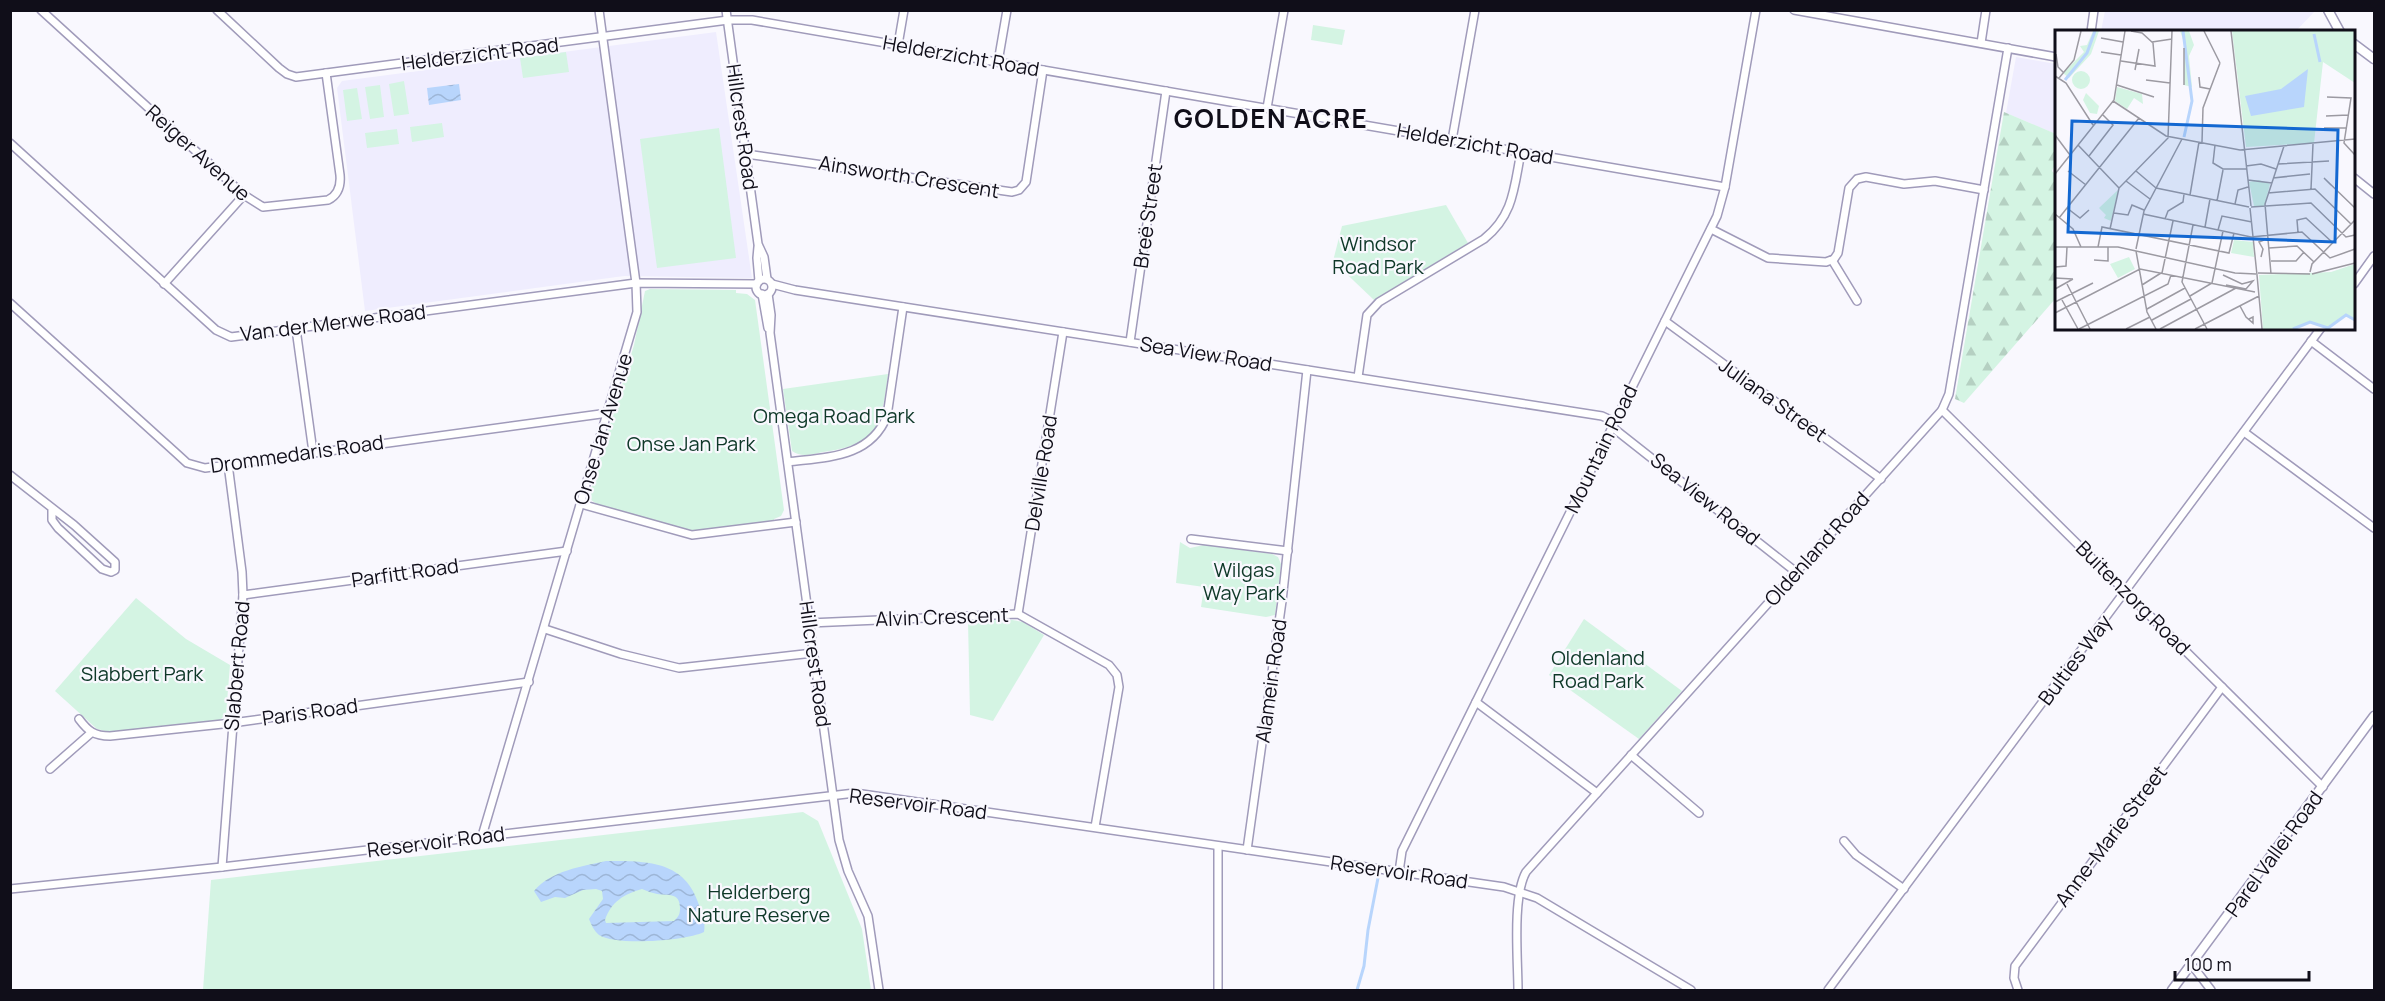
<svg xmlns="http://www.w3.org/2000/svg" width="2385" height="1001" viewBox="0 0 2385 1001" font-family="Manrope,sans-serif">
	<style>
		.built { fill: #efedfe }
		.forest { fill: url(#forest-firs) }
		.park { fill: #d4f4e3 }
		.water { fill: url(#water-waves); fill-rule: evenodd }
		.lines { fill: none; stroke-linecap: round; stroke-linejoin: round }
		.stream { stroke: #b8d5fc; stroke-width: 3 }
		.minor-casing { stroke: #a09bba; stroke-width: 10 }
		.tertiary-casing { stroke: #a09bba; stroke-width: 11 }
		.minor { stroke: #fff; stroke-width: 7 }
		.tertiary { stroke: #fff; stroke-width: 8 }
		.labels { text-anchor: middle; stroke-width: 4.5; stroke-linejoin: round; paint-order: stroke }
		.street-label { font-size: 20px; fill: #100e19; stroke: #f9f8fe }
		.park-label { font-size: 20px; fill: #0e3828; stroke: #f9f8fe }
		.district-label { font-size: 26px; font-weight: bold; letter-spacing: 1.5px; fill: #100e19; stroke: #f9f8fe }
		.inset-river { fill: none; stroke: #b8d5fc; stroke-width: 3 }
		.inset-road { fill: none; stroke: #9c9aa2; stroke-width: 1.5 }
		.view { fill: #1368d1; fill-opacity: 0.15; stroke: #1368d1; stroke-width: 3 }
		.inset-edge { fill: none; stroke: #100e19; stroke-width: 3 }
	</style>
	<defs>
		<pattern id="forest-firs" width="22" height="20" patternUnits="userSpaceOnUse" patternTransform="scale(1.5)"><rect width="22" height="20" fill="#d4f4e3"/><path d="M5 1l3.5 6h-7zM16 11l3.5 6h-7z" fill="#b5d0c2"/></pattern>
		<pattern id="water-waves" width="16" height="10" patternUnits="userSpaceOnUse" patternTransform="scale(1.5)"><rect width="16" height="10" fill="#b8d5fc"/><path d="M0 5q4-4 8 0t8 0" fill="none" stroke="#9db6d7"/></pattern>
	</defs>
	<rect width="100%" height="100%" fill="#f9f8fe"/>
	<g class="built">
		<polygon points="2105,11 2105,10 2315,11 2296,31 2101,31"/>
		<polygon points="716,32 752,278 624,276 365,311 337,88 342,81"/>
		<polygon points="2016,57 2056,64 2056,134 2006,113"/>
	</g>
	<polygon class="forest" points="2004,112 2056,134 2056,162 2052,171 2056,175 2056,298 1964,403 1955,399"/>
	<g class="park">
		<polygon points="1313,25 1345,30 1342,45 1311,40"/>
		<polygon points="566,52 569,72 523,78 520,58"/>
		<polygon points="404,81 409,114 394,116 389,84"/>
		<polygon points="380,85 384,117 370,119 365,87"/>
		<polygon points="357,88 362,119 347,121 343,90"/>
		<polygon points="442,123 444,137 412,142 410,127"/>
		<polygon points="719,128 736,258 657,268 640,139"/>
		<polygon points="397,129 399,144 367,148 365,133"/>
		<polygon points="1446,205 1468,243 1374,300 1333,261 1342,226"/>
		<polygon points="650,289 736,290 736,293 747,294 755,300 784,510 781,516 774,519 774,521 692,531 597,504 591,500 590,492 634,345 645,291"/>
		<path d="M888,374C881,426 880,444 823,452C813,454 801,458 792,451L783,389Z"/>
		<polygon points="1180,542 1190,548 1204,545 1272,554 1278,557 1281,564 1275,615 1266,617 1201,607 1204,587 1176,583"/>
		<polygon points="136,598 186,639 230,665 226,714 220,720 109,732 97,729 55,691"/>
		<polygon points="1006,619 1023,622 1044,635 993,721 970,715 968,621"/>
		<polygon points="1584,619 1682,691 1639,739 1549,675"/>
		<polygon points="803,812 818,821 862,929 871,990 203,990 211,880"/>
	</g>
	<g class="water">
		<polygon points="459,84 461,100 429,105 427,88"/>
		<path d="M606,861C646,861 685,860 699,905C702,914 706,923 704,932C686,941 615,946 599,935C594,931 591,924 589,919L603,899L602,891L596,889L583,890L565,898L555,897L541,902L534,891C550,871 583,866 606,861ZM642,889C647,891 652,893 657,894C668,896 680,892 680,908C680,914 679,916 674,921L606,923L605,920C611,902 624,894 642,889Z"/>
	</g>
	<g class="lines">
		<polyline class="stream" points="1357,990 1364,966 1368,930 1378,878"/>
		<defs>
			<g id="minor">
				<path d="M41,10L244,195L263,207L328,200C338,195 341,186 340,175L326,73"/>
				<polyline points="217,10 279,68 287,74 296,77 728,20 752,20 1725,187"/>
				<polyline points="726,10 758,244 764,257 767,279"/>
				<polyline points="1794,10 2056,57"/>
				<polyline points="2091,32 2094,10"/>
				<polyline points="1981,43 1986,10"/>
				<polyline points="898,45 904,10"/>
				<polyline points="998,62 1007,10"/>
				<polyline points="1267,108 1284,10"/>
				<polyline points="1452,140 1475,10"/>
				<polyline points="10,143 216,330 231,337 636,283 757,284"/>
				<polyline points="746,154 1012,192 1019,190 1026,182 1043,70"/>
				<polyline points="2354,178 2374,194"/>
				<polyline points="1711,229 1768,258 1826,262 1834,259 1838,253 1849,188 1857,179 1866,177 1904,184 1935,181 1984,190"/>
				<polyline points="758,247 757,258 759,281"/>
				<polyline points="1832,260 1857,301"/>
				<circle cx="764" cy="287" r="8"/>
				<polyline points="164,284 244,195"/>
				<polyline points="772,284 795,290 1602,416 1615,422"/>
				<polyline points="2354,284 2374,256"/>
				<polyline points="762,294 768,328"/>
				<polyline points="768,294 771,315 770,333 839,840 848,871 868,916 879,990"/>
				<polyline points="10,303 175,452 187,463 205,468 608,413"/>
				<polyline points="1665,321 1881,479"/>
				<polyline points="296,329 313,452"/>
				<polyline points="2311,341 2374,389"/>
				<polyline points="1130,342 1166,91"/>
				<path d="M1358,377L1367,315L1379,302L1484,239C1514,215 1514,187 1521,152"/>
				<polyline points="1942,410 2323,787"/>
				<polyline points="1612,427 1796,572"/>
				<polyline points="2244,432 2374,528"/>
				<path d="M788,462C827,457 870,458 887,416L903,307"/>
				<polyline points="10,475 74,525 115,562 115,570 111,572 102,569 58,528 52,520 52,510"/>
				<polyline points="581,504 692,535 796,522"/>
				<polyline points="1191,539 1288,551"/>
				<polyline points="243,595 567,551"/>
				<polyline points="1018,614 1063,332"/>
				<polyline points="809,623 1018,614 1109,665 1117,675 1119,687 1095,827"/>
				<polyline points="545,629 621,654 679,668 813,653"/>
				<polyline points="1476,702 1597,793"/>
				<path d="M79,719C88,731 94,736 110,736L232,723L529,682"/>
				<polyline points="1631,755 1699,813"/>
				<polyline points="50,769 91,733"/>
				<polyline points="482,836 637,312 636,283 599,10"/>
				<polyline points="1844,841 1856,855 1904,889"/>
				<polyline points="1218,846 1218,990"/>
				<polyline points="1247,850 1282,601 1307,370"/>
				<polyline points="222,867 243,595 242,572 228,464"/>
				<polyline points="1399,872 1402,851 1717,216 1725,187 1756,10"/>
				<polyline points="10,889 222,867 855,793 1504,887 1537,898 1691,990"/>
				<polyline points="2192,965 2211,990"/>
				<path d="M1518,990C1518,961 1512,897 1526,872L1942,410L1949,394L2008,48"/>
				<polyline points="1828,990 2321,328"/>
				<polyline points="2018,990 2014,978 2015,966 2222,687"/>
			</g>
			<g id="tertiary">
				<polyline points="2328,10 2340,32"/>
				<polyline points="2354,44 2374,59"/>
				<polyline points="2172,990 2374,716"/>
			</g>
		</defs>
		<use href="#minor" class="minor-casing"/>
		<use href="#tertiary" class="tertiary-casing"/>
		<use href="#minor" class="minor"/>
		<use href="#tertiary" class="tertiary"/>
	</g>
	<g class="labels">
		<g class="street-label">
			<text transform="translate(480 54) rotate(-7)" y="7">Helderzicht Road</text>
			<text transform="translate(961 56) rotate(10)" y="7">Helderzicht Road</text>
			<text transform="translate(742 127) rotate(82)" y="7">Hillcrest Road</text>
			<text transform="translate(1475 144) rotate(10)" y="7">Helderzicht Road</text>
			<text transform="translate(198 153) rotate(42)" y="7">Reiger Avenue</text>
			<text transform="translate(909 177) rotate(9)" y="7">Ainsworth Crescent</text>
			<text transform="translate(1148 216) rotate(-82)" y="7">Breë Street</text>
			<text transform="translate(333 323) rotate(-7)" y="7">Van der Merwe Road</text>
			<text transform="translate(1206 354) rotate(9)" y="7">Sea View Road</text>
			<text transform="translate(1773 400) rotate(36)" y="7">Juliana Street</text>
			<text transform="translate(603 429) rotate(-73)" y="7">Onse Jan Avenue</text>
			<text transform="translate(1601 449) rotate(-64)" y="7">Mountain Road</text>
			<text transform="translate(297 454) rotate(-8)" y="7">Drommedaris Road</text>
			<text transform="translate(1041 473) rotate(-81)" y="7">Delville Road</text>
			<text transform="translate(1705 499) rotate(39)" y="7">Sea View Road</text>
			<text transform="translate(1817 549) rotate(-48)" y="7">Oldenland Road</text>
			<text transform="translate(405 573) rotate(-8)" y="7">Parfitt Road</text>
			<text transform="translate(2133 598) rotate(45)" y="7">Buitenzorg Road</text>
			<text transform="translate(942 617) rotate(-2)" y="7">Alvin Crescent</text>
			<text transform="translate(2075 660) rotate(-53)" y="7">Bulties Way</text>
			<text transform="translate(815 664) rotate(82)" y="7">Hillcrest Road</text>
			<text transform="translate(237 666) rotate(-85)" y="7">Slabbert Road</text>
			<text transform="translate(1271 681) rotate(-82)" y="7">Alamein Road</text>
			<text transform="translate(310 712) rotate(-8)" y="7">Paris Road</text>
			<text transform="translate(918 804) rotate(7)" y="7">Reservoir Road</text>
			<text transform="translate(2111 836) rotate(-53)" y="7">Anne-Marie Street</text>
			<text transform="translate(436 842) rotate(-7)" y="7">Reservoir Road</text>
			<text transform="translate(2274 854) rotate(-54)" y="7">Parel Vallei Road</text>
			<text transform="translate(1399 872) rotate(8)" y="7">Reservoir Road</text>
		</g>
		<g class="park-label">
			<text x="1378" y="251">Windsor<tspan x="1378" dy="23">Road Park</tspan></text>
			<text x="834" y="423">Omega Road Park</text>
			<text x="691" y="451">Onse Jan Park</text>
			<text x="1244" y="577">Wilgas<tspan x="1244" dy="23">Way Park</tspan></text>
			<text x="1598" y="665">Oldenland<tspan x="1598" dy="23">Road Park</tspan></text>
			<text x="142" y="681">Slabbert Park</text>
			<text x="759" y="899">Helderberg<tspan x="759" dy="23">Nature Reserve</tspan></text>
		</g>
		<g class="district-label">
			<text x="1271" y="128">GOLDEN ACRE</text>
		</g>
	</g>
	<g transform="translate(2055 30)">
		<rect width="300" height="300" fill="#f9f8fe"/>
		<path d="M38,1H44L36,24L14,48L8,43L29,22L25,16L32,15ZM63,160L56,191L49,188L51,185L44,178Z" fill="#d4f4e3"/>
		<path d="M125,1H134L139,15L134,26L137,57L129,55V12ZM177,1H300V53L268,32L259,113L191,117ZM17 50a9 9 0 1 1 18 0a9 9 0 1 1-18 0ZM62,57L87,64L88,74L79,68L72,79L60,71ZM31,63L44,76L42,84L35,83L28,70ZM204,150L215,154L209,177L199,176L194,152ZM179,210L198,212L199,227L176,223ZM74,227L80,239L63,248L55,234ZM300,234V290L291,285L272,298L255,292L238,299H208L204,245L276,242Z" fill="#d4f4e3"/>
		<path d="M253,39L249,77L196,86L190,66L226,59Z" fill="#b8d5fc"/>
		<path class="inset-river" d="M128,1L137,71L129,107M259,4L265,32M10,50L32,23L40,1M238,299L255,292L273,298L291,285L300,290"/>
		<path class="inset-road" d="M149,1L165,33M176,1L196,176M46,8L68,12M97,12L117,9M129,18V55M46,22L66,25M1,24L3,37L8,42M66,31L100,36L98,13L87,3L76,1M80,40L84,19M0,46L11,53L38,95M144,47L145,57L155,59M4,48L19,30L26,1M91,50L115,53M62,55L99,67M272,67L296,68L289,113L300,125M58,71L111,106L185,120L300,109M271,86L293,85M269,98H291M0,105L15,125M147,112L148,78L165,33M23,115L64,158M160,115L158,133L168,139H192M34,126L58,95L48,85M223,134L274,131M191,136L206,134L221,139M13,141L31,155M81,141L101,158M0,144L59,70L70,1M218,148L255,144M193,150L217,153M71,151L95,169M276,155L269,148L300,178M101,158L194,177M256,159L258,114M213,163L260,159L296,194M135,165L144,112M162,171L168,140M180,174L183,160L193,157M196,177L256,173L291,207L300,205M12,178L25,188L34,180M195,178L202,245M59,183L73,185L77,175L89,180M0,184L18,199L26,217M88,184L196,207L247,202L275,228L300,219M4,188L84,88M110,189L113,181L128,172L129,164M138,195L127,252L152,299M150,197L155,169M55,199L64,158L113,108L117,1M163,200L167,186L197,192M243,202L242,190L251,188L278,213M0,217H63L81,221M43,217L47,197L174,223L179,203M214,218L242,216L259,232M81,219L89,181L127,109M81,221L180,243L201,244M81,221L92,282L101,299M206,227L208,219L204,212L209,210M39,230L53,231V217M216,231H241L249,222M0,237L11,236L12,217M255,242L257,234L300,190M107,243L118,191M203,243L255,244M216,244L210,174L229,116M257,244L300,233M168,245L187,254L198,251L191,259L171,255M202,245L207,299M0,248L18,249M12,254L35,299M87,255L106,243M0,259L18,249M135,266L157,253L168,201M7,270L23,299M0,272L38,253M185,276L191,287L198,293V287L194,289M92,279L130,258M0,283L85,239L200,262M97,290L136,269M24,299L113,254L116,245M71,299L95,287M105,299L181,258M140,299L204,266"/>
		<path class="view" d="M17,91L283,100L280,212L13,202Z"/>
		<rect width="300" height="300" class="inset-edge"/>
	</g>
	<rect width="2385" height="1001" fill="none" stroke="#100e19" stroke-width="24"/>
	<path d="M2175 971v9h134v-9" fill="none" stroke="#100e19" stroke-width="3"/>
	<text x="2184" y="971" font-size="18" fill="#100e19" stroke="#f9f8fe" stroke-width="4.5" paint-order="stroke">100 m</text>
</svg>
